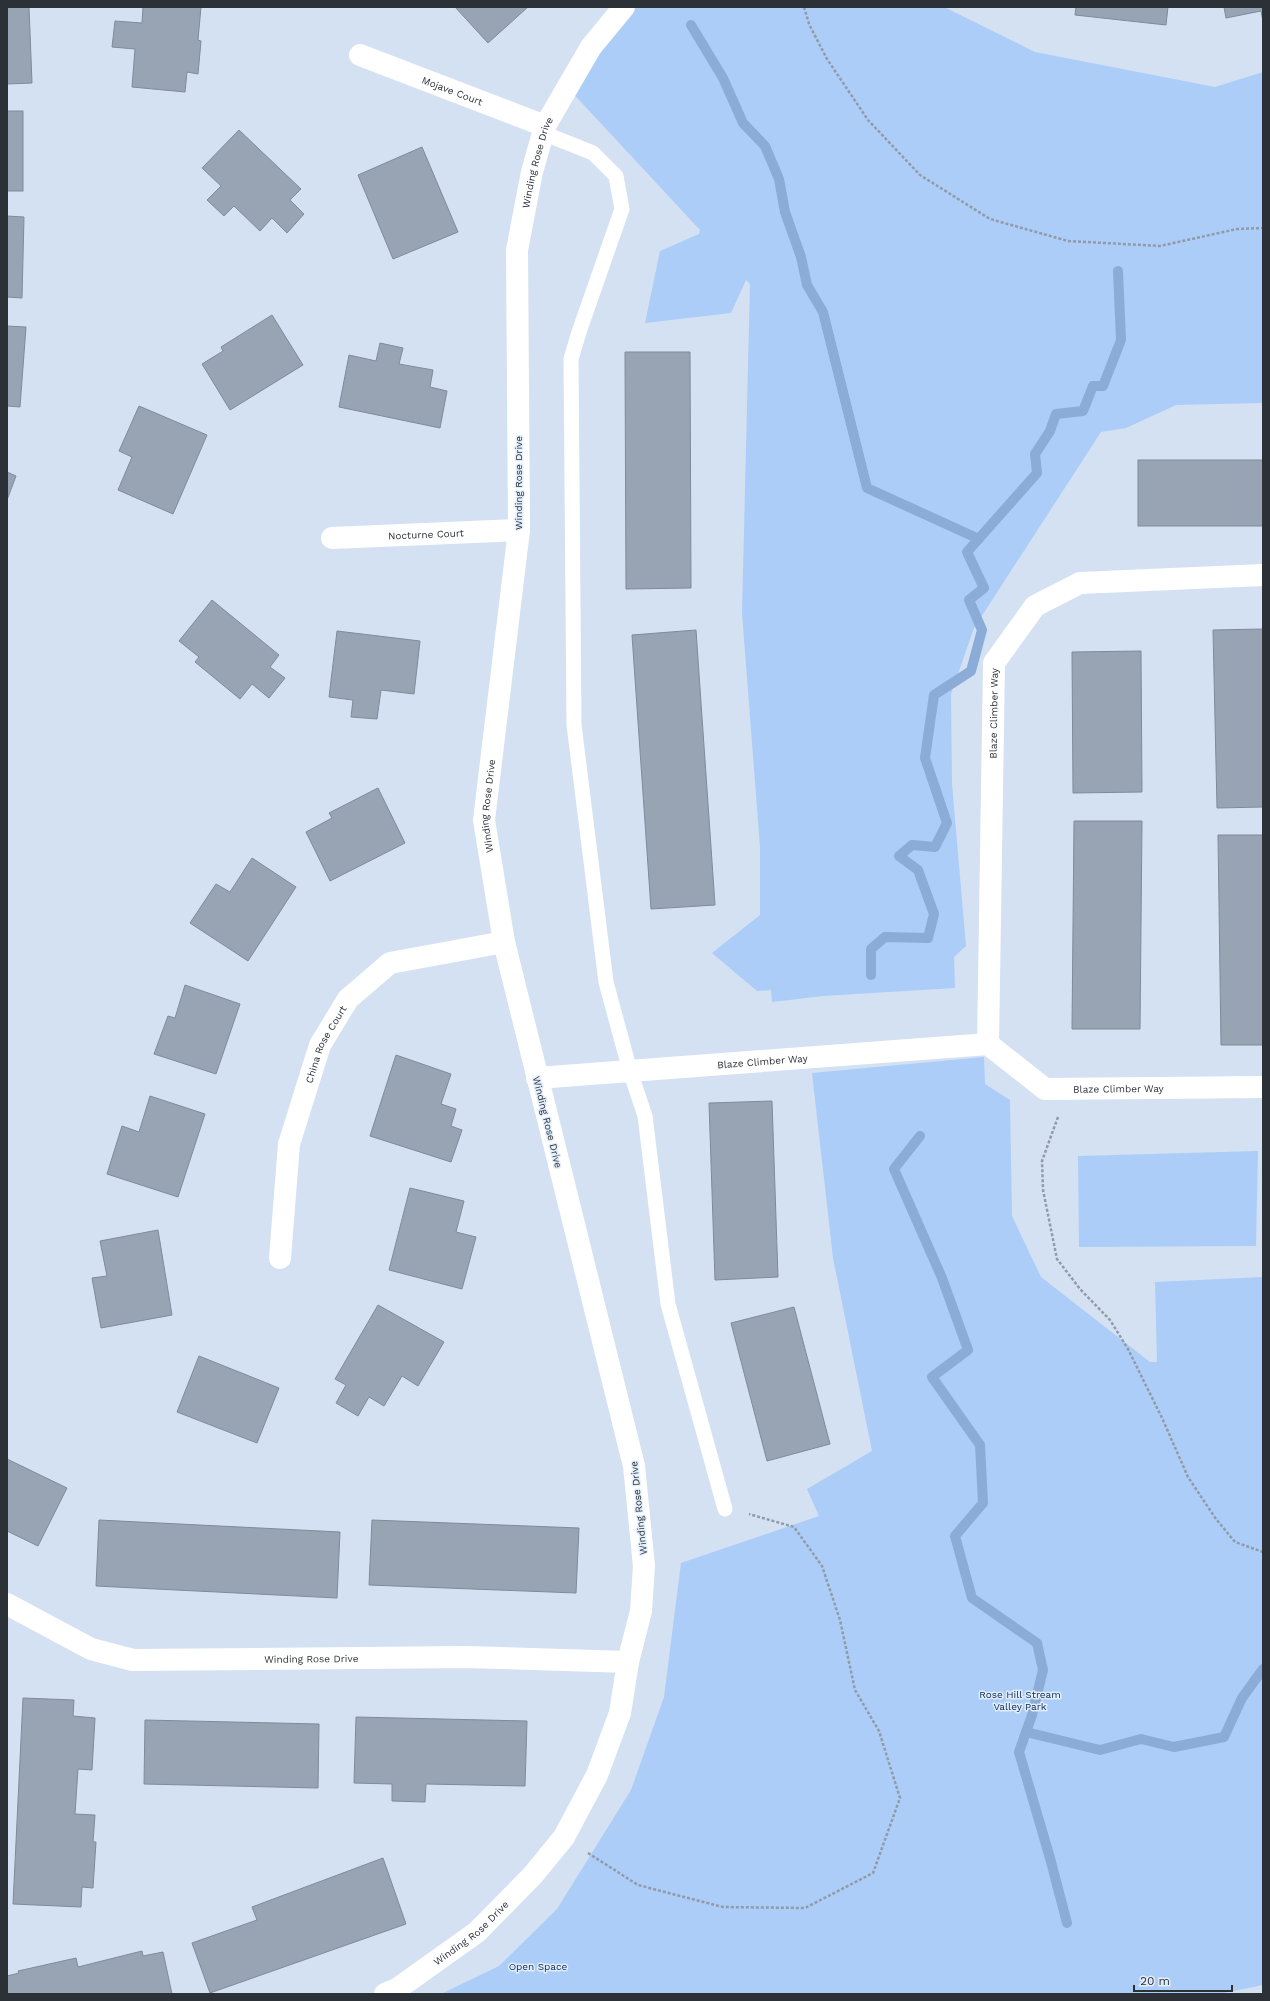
<svg xmlns="http://www.w3.org/2000/svg" width="1270" height="2001" viewBox="0 0 1270 2001" font-family="'Work Sans',sans-serif">
	<style>
		.green { fill: #accdf7 }
		.lines { fill: none; stroke-linecap: round; stroke-linejoin: round }
		.stream { stroke: #8aacd6; stroke-width: 10 }
		.building { fill: #98a4b4; stroke: #7e8b9a }
		.path { stroke: #919ba8; stroke-width: 2.5; stroke-dasharray: 3 2; stroke-linecap: butt }
		.service { stroke: #fff; stroke-width: 15 }
		.minor { stroke: #fff; stroke-width: 22 }
		.labels { text-anchor: middle; stroke-width: 3; stroke-linejoin: round; paint-order: stroke }
		.street-label { font-size: 10px; fill: #2c3138; stroke: #e3eefc }
		.park-label { font-size: 10px; fill: #052950; stroke: #e3eefc }
	</style>
	<rect width="100%" height="100%" fill="#d4e1f2"/>
	<g class="green">
		<polygon points="624,7 944,7 1035,52 1215,87 1263,72 1263,403 1176,405 1126,428 1101,432 974,628 951,694 952,784 966,946 954,957 955,988 823,996 772,1002 771,990 757,991 712,953 760,915 760,847 742,613 750,284 746,280 731,313 645,323 660,251 699,234 700,230 567,87"/>
		<polygon points="984,1057 985,1084 1010,1100 1012,1216 1041,1277 1150,1362 1157,1362 1155,1282 1263,1277 1263,1985 1219,1994 441,1994 499,1966 557,1909 631,1790 664,1697 681,1563 819,1516 807,1489 872,1451 833,1258 812,1073"/>
		<polygon points="1258,1151 1256,1246 1079,1247 1078,1156"/>
	</g>
	<g class="lines">
		<g class="stream">
			<polyline points="691,25 723,78 743,123 765,146 779,179 785,212 801,257 807,285 823,312 867,488 979,539"/>
			<polyline points="871,975 871,949 885,937 928,938 934,914 918,870 899,856 912,845 935,847 947,823 925,758 934,695 971,671 982,630 969,600 984,588 967,552 1037,473 1035,454 1050,431 1056,414 1083,411 1093,386 1103,386 1121,340 1118,271"/>
			<polyline points="920,1136 894,1169 942,1278 968,1350 932,1377 980,1445 983,1503 955,1536 972,1598 1037,1643 1043,1670 1032,1715 1019,1752 1050,1858 1067,1923"/>
			<polyline points="1026,1732 1100,1750 1141,1739 1174,1747 1224,1737 1242,1698 1263,1669"/>
		</g>
	</g>
	<g class="building">
		<polygon points="7,7 29,7 32,83 7,84"/>
		<polygon points="143,7 201,7 198,40 201,41 198,74 187,72 185,92 132,87 135,49 112,47 115,21 142,23"/>
		<polygon points="455,7 528,7 488,43"/>
		<polygon points="1076,7 1168,7 1166,25 1075,15"/>
		<polygon points="1224,7 1263,7 1263,21 1261,11 1226,18"/>
		<rect x="7" y="111" width="16" height="80"/>
		<polygon points="239,130 301,189 290,200 304,214 287,233 272,218 260,231 234,206 224,216 207,200 221,186 202,168"/>
		<polygon points="422,147 458,232 393,259 358,175"/>
		<polygon points="7,216 24,217 22,298 7,297"/>
		<polygon points="272,315 303,365 230,410 202,364 223,351 221,347"/>
		<polygon points="7,326 26,327 20,407 7,406"/>
		<polygon points="380,343 403,348 399,364 433,370 430,387 447,391 440,428 339,407 349,355 376,361"/>
		<polygon points="625,352 690,352 691,588 626,589"/>
		<polygon points="139,406 207,435 173,514 118,490 132,457 119,451"/>
		<rect x="1138" y="460" width="125" height="66"/>
		<polygon points="7,472 16,476 7,500"/>
		<polygon points="212,600 279,655 270,667 285,678 269,698 252,684 240,699 195,662 199,657 179,641"/>
		<polygon points="1263,629 1263,807 1217,808 1213,630"/>
		<polygon points="696,630 715,905 651,909 632,635"/>
		<polygon points="337,631 420,641 414,694 381,690 377,719 351,717 353,700 329,697"/>
		<polygon points="1141,651 1142,792 1073,793 1072,652"/>
		<polygon points="378,788 405,843 330,881 306,832 332,818 329,813"/>
		<polygon points="1074,821 1142,821 1140,1029 1072,1029"/>
		<polygon points="1218,835 1263,835 1263,1045 1221,1045"/>
		<polygon points="252,858 296,887 248,961 190,923 216,884 230,892"/>
		<polygon points="185,985 240,1004 216,1074 154,1054 168,1016 175,1018"/>
		<polygon points="396,1055 451,1074 441,1104 456,1109 451,1126 462,1130 451,1162 370,1136"/>
		<polygon points="150,1096 205,1114 178,1197 107,1174 122,1126 139,1132"/>
		<polygon points="772,1101 778,1277 715,1280 709,1103"/>
		<polygon points="410,1188 464,1201 456,1232 476,1237 462,1289 389,1270"/>
		<polygon points="158,1230 172,1315 101,1328 92,1278 107,1276 100,1241"/>
		<polygon points="378,1305 444,1342 418,1386 402,1376 384,1406 369,1397 358,1416 336,1403 346,1385 335,1379"/>
		<polygon points="794,1307 830,1444 767,1461 731,1323"/>
		<polygon points="199,1356 279,1388 257,1443 177,1412"/>
		<polygon points="7,1459 67,1488 38,1546 7,1531"/>
		<polygon points="99,1520 340,1532 337,1598 96,1586"/>
		<polygon points="372,1520 579,1528 576,1593 369,1585"/>
		<polygon points="23,1698 74,1700 73,1716 95,1718 92,1770 78,1769 75,1814 95,1815 93,1842 96,1842 93,1888 82,1887 81,1907 13,1904"/>
		<polygon points="356,1717 527,1721 525,1786 426,1784 425,1802 392,1801 392,1784 354,1783"/>
		<polygon points="145,1720 319,1724 318,1788 144,1784"/>
		<polygon points="383,1858 406,1924 210,1993 192,1943 257,1920 252,1907"/>
		<polygon points="142,1951 143,1956 163,1952 172,1994 7,1994 7,1976 19,1973 18,1971 76,1958 78,1967"/>
	</g>
	<g class="lines">
		<g class="path">
			<polyline points="804,7 809,24 827,59 868,120 920,175 990,219 1068,241 1160,246 1237,229 1263,228"/>
			<polyline points="1058,1117 1042,1161 1043,1190 1057,1259 1080,1289 1110,1320 1128,1349 1163,1420 1188,1477 1216,1519 1235,1542 1263,1552"/>
			<polyline points="588,1853 638,1885 723,1907 805,1908 873,1873 900,1798 879,1731 855,1690 840,1620 822,1566 794,1527 749,1514"/>
		</g>
		<polyline class="service" points="543,133 593,153 616,176 622,209 579,332 571,359 574,725 606,982 630,1071 645,1116 668,1304 725,1509"/>
		<g class="minor">
			<path id="s1" d="M360,55L545,126"/>
			<path id="s2" d="M332,538L519,530"/>
			<path id="s3" d="M988,1044L1045,1089L1263,1087"/>
			<path id="s4" d="M537,1078L988,1044L994,663L1035,606L1080,583L1263,575"/>
			<path id="s5" d="M280,1258L289,1144L320,1045L348,999L390,963L504,942"/>
			<path id="s6" d="M7,1604L91,1649L133,1660L466,1657L628,1662"/>
			<path id="s7" d="M385,1994L397,1989L477,1932L533,1875L564,1837L597,1775L620,1713L628,1662L641,1611L644,1566L634,1466L504,942L484,820L519,530L517,250L532,172L545,126L591,47L624,7"/>
		</g>
	</g>
	<g class="labels">
		<g class="street-label">
			<text dy="4" stroke="none"><textPath href="#s1" startOffset="99">Mojave Court</textPath></text>
			<text dy="4" stroke="none"><textPath href="#s7" startOffset="1952">Winding Rose Drive</textPath></text>
			<text transform="translate(518 483) rotate(-90)" y="4">Winding Rose Drive</text>
			<text dy="4" stroke="none"><textPath href="#s2" startOffset="94">Nocturne Court</textPath></text>
			<text dy="4" stroke="none"><textPath href="#s4" startOffset="783">Blaze Climber Way</textPath></text>
			<text dy="4" stroke="none"><textPath href="#s7" startOffset="1304">Winding Rose Drive</textPath></text>
			<text dy="4" stroke="none"><textPath href="#s5" startOffset="221">China Rose Court</textPath></text>
			<text dy="4" stroke="none"><textPath href="#s4" startOffset="226">Blaze Climber Way</textPath></text>
			<text dy="4" stroke="none"><textPath href="#s3" startOffset="146">Blaze Climber Way</textPath></text>
			<text transform="translate(548 1122) rotate(76)" y="4">Winding Rose Drive</text>
			<text transform="translate(638 1508) rotate(-96)" y="4">Winding Rose Drive</text>
			<text dy="4" stroke="none"><textPath href="#s6" startOffset="317">Winding Rose Drive</textPath></text>
			<text dy="4" stroke="none"><textPath href="#s7" startOffset="106">Winding Rose Drive</textPath></text>
		</g>
		<g class="park-label">
			<text x="1020" y="1698">Rose Hill Stream<tspan x="1020" dy="12">Valley Park</tspan></text>
			<text x="538" y="1970">Open Space</text>
		</g>
	</g>
	<rect width="1270" height="2001" fill="none" stroke="#2c3138" stroke-width="16"/>
	<path d="M1134 1985v6h98v-6" fill="none" stroke="#2c3138" stroke-width="2"/>
	<text x="1140" y="1985" font-size="12" fill="#2c3138" stroke="#e3eefc" stroke-width="3" paint-order="stroke">20 m</text>
</svg>
